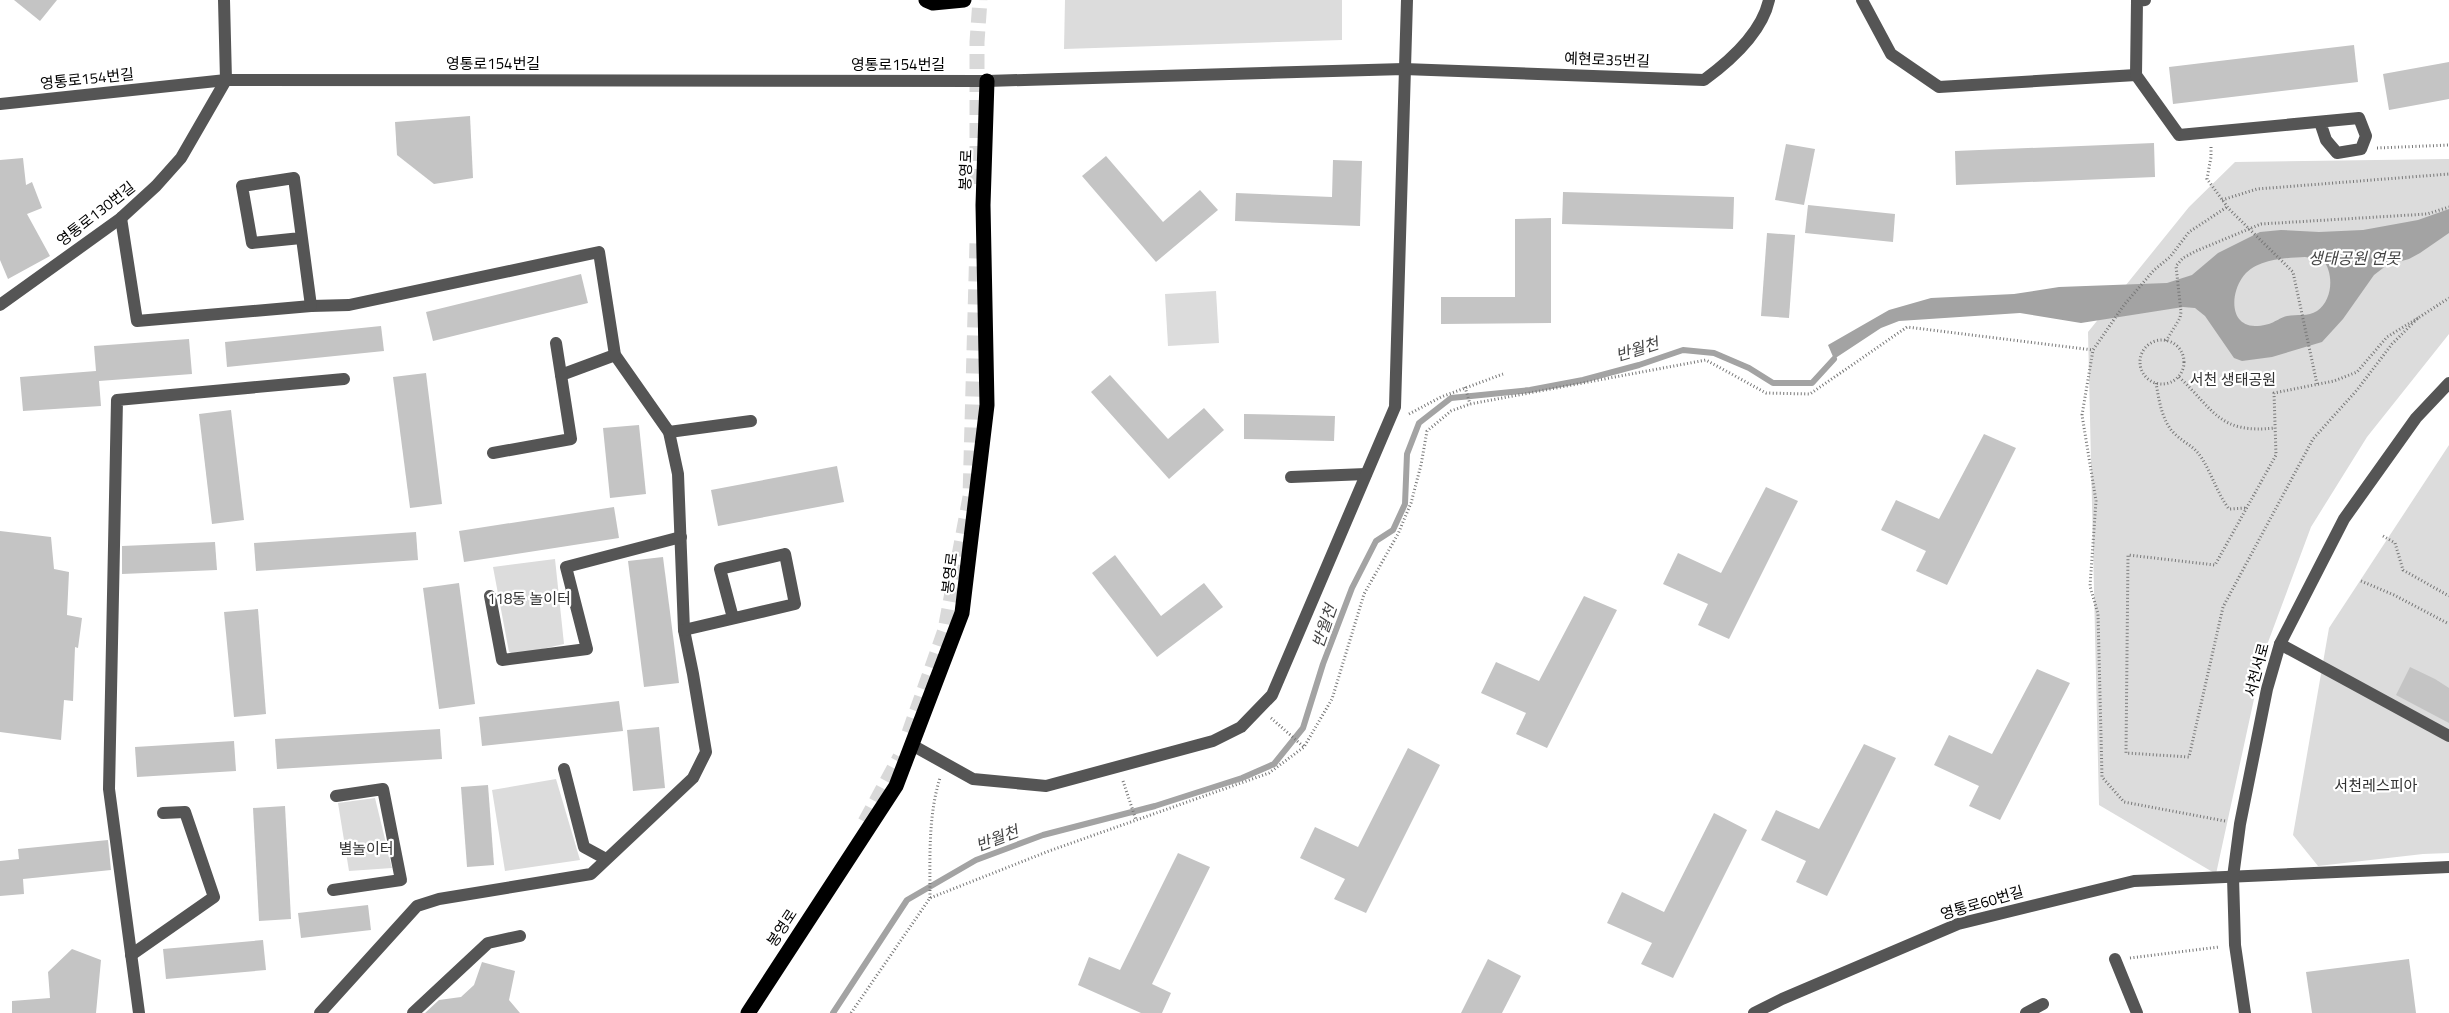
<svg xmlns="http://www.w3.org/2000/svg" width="2449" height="1013" viewBox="0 0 2449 1013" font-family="'Titillium Web','Noto Sans KR',sans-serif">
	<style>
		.green { fill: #dcdcdc }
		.water { fill: #a3a3a3; fill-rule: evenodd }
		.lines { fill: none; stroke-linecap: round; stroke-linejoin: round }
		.stream { stroke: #a3a3a3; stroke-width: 6 }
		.building { fill: #c4c4c4 }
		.highway-tunnel { stroke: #d9d9d9; stroke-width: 15; stroke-dasharray: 15 8; stroke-linecap: butt }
		.path { stroke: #777; stroke-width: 3; stroke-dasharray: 1 2.5; stroke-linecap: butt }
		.minor { stroke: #555; stroke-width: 12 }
		.highway { stroke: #000; stroke-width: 15 }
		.labels { text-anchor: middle; stroke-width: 4.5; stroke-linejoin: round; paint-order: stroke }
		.street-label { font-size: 15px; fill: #000; stroke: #fff }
		.park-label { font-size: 15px; fill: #333; stroke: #fff }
		.water-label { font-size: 16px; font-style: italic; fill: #444; stroke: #fff }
	</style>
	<rect width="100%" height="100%" fill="#fff"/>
	<g class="green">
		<polygon points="1065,0 1342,0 1342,40 1064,49"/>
		<polygon points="2449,159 2449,334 2367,437 2311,527 2264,653 2216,874 2099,805 2088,332 2189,207 2235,162"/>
		<polygon points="1216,291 1219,343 1168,346 1165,294"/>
		<polygon points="2449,445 2449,853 2423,854 2318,866 2293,835 2329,628"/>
		<polygon points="555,559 564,644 516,655 509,652 493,567"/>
		<polygon points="556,779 580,860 505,871 492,790"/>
		<polygon points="375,798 392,868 349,871 338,803"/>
	</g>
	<path class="water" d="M2449,209V233L2420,253L2409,259L2387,265L2374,275L2343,319L2322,342L2272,357L2242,361L2234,358L2205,316L2195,308L2183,307L2081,323L2020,313L1899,321L1881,328L1834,359L1828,345L1889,310L1931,298L2014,294L2059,287L2167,283L2192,275L2218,253L2260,232L2281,230L2319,232L2363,230L2418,220ZM2305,257L2323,260C2334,273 2333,300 2317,311C2308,317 2297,314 2287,316C2276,319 2272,326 2255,326C2229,325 2231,294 2242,278C2255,259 2284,258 2305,257Z"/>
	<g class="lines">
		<polyline class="stream" points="833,1013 907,900 976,860 1043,835 1155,806 1242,778 1274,764 1303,728 1323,664 1352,588 1376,541 1393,530 1405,504 1407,454 1419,423 1451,398 1530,390 1583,380 1639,365 1683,350 1714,353 1749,368 1773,383 1812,383 1834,359"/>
	</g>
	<g class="building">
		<polygon points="14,0 57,0 40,21"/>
		<polygon points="2354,45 2358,82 2173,104 2169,67"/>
		<polygon points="2449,62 2449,99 2389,110 2383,74"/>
		<polygon points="470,116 473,178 434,184 397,155 395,122"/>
		<polygon points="2154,143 2155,177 1956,185 1955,151"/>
		<polygon points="1786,144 1815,149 1804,205 1775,200"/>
		<polygon points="1106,156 1163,222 1200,190 1218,210 1156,262 1082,176"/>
		<polygon points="23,158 26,185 32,182 42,208 27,214 50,256 8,279 0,260 0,160"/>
		<polygon points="1333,160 1362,161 1360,226 1235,221 1236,193 1332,197"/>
		<polygon points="1563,192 1734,197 1733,229 1562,224"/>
		<polygon points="1808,205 1895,214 1893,242 1805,233"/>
		<polygon points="1551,218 1551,323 1441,324 1441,297 1515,297 1515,219"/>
		<polygon points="1767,233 1795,235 1789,318 1761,316"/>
		<polygon points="581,274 588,303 433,341 426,312"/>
		<polygon points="381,326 384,351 227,367 225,342"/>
		<polygon points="189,339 192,374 99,381 101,406 23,411 20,377 96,371 94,346"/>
		<polygon points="426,373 442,504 410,508 393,377"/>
		<polygon points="1110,375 1168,439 1204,408 1224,430 1169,479 1091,392"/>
		<polygon points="231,410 244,520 212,524 199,414"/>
		<polygon points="1244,414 1335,416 1334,441 1244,439"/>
		<polygon points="639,425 646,494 610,498 603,428"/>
		<polygon points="1984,434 2016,448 1947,585 1916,571 1926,551 1881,530 1896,500 1939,519"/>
		<polygon points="837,466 844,502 718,526 711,490"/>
		<polygon points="1766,487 1798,501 1729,639 1698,625 1708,604 1663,584 1678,553 1721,573"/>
		<polygon points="614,507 619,538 464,562 459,531"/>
		<polygon points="0,531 51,537 54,569 69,572 67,615 82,618 78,648 75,647 73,701 64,700 61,740 0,732"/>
		<polygon points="416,532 418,560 256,571 254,543"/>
		<polygon points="215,542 217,570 122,574 122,546"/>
		<polygon points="1115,555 1161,616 1204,583 1223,607 1157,657 1092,573"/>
		<polygon points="663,557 679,683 644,687 628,561"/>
		<polygon points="459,583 475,704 439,709 423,588"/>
		<polygon points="1584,596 1617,610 1547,748 1516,734 1526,713 1481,693 1496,662 1539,681"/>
		<polygon points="258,609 266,714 234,717 224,612"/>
		<polygon points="2410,667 2435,679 2449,688 2449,723 2396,695"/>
		<polygon points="2037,669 2070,683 2000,820 1969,806 1979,786 1934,765 1949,735 1992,754"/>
		<polygon points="619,701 623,731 482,746 479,717"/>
		<polygon points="659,727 665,788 633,791 627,730"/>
		<polygon points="440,729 442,759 277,769 275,739"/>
		<polygon points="234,741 236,771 137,777 135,747"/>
		<polygon points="1864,744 1896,758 1827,896 1796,882 1806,861 1761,840 1776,810 1819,829"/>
		<polygon points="1408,748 1440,765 1366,913 1334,899 1345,879 1300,858 1315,827 1358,847"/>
		<polygon points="488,785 494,865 467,867 461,787"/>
		<polygon points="285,806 291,919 259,921 253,808"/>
		<polygon points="1714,813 1747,830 1673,978 1641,964 1652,943 1607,923 1622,892 1664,912"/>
		<polygon points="108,840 111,870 23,879 24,894 0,896 0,861 19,859 18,849"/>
		<polygon points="1178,853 1210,867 1152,984 1171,993 1162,1013 1141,1013 1078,985 1089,957 1120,970"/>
		<polygon points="368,905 371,930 301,938 298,913"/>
		<polygon points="263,940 266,970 166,979 163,949"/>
		<polygon points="72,949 101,960 96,1013 12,1013 12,1001 50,998 48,972"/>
		<polygon points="1488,959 1521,976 1502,1013 1461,1013"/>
		<polygon points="2409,959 2416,1013 2312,1013 2306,972"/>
		<polygon points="482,962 515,971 509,1000 520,1013 425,1013 439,1000 461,997 474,985"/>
	</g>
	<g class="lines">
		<g class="highway-tunnel">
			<polyline points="977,184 977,42 980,0"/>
			<polyline points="909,733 945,630 970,497 977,242"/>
			<polyline points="865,822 900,757"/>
		</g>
		<g class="path">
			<polyline points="2211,147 2211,157 2207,179 2229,209 2293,272 2317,384"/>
			<polyline points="2377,148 2449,145"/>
			<polyline points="2222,200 2257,189 2449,174"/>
			<polyline points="2418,318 2387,337 2357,372 2334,381 2274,393 2276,455 2215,565 2128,555 2126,753 2189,757 2223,607 2313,439 2357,390 2392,344 2418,318 2449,298"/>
			<circle cx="2162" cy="362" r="22"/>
			<polyline points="2166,341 2180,318 2181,312 2176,266 2183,258 2196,251 2261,224 2427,214 2449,207"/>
			<path d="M2179,377C2215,411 2219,434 2275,428"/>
			<path d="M2156,383C2159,400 2162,422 2175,434C2184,443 2194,446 2201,457C2212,474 2217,493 2229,509L2247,508"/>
			<polyline points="1465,387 1470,404"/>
			<polyline points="1409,414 1441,397 1503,374"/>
			<polyline points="2383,536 2395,543 2403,570 2449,596"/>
			<polyline points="2361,581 2394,595 2449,624"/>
			<polyline points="1271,718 1304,747"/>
			<polyline points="1123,781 1136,820"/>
			<polyline points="2225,821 2124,802 2102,777 2098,614 2090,586 2096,501 2082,415 2093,350 2124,305 2154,270 2170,257 2189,232 2227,207"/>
			<path d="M930,898C930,858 928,816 940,778"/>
			<polyline points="2130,958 2219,947"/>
			<polyline points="851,1013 930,898 1049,851 1269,773 1304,747 1332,699 1364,594 1398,534 1411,503 1421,465 1427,431 1451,411 1470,404 1706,360 1766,393 1810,394 1907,327 2093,350"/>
		</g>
		<g class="minor">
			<polyline points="1862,0 1891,54 1939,87 2136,75 2179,135 2359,118 2366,136 2361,149 2337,153 2326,140 2320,122"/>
			<polyline points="2136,75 2137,1 2145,0"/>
			<path d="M0,104L226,80L987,81L1404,69L1704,80C1730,61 1762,32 1769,0"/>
			<polyline points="121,218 137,321 311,306 349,305 599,252 615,355 669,432 678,474 684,630 693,674 706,752 693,778 591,874 439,899 417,906 320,1013"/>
			<polyline points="301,238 252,243 242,186 294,178 311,306"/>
			<polyline points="0,305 121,218 156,186 181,158 226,80 224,0"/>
			<polyline points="561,375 615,355"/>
			<polyline points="669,432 751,421"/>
			<polyline points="493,453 571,439 556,343"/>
			<polyline points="1291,477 1366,474"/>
			<polyline points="490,596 502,660 587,649 566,567 681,537"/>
			<polyline points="684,630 795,604 785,554 720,569 733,618"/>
			<polyline points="2280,644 2449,736"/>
			<polyline points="912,745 973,779 1046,786 1213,741 1241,727 1272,695 1395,407 1407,0"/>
			<polyline points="564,769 584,847 606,859"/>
			<polyline points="333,890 401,880 383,789 336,796"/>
			<polyline points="131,955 214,897 185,812 163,813"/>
			<polyline points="2115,959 2137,1013"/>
			<polyline points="139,1013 109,789 117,400 344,379"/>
			<polyline points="413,1013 488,943 520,936"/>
			<polyline points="1754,1013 1782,999 1958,924 2134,881 2449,867"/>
			<polyline points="2026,1013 2043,1004"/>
			<polyline points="2245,1013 2235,945 2233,877 2240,824 2267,689 2280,644 2344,519 2416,418 2449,383"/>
		</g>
		<g class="highway">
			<polyline points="926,0 933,3 964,0"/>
			<polyline points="748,1013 896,786 962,613 987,405 983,205 987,81"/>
		</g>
	</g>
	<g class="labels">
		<g class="street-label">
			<text transform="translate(1607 60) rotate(2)" y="5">예현로35번길</text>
			<text x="493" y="69">영통로154번길</text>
			<text x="898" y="70">영통로154번길</text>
			<text transform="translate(87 79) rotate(-6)" y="5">영통로154번길</text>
			<text transform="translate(966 170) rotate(-88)" y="5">봉영로</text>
			<text transform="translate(96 214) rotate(-38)" y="5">영통로130번길</text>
			<text transform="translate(950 573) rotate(-83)" y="5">봉영로</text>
			<text transform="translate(2257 670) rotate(-75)" y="5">서천서로</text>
			<text transform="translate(1982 903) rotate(-16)" y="5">영통로60번길</text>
			<text transform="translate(782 928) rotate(-57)" y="5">봉영로</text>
		</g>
		<g class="park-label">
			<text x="2233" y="385">서천 생태공원</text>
			<text x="529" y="604">118동 놀이터</text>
			<text x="2376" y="791">서천레스피아</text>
			<text x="366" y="854">별놀이터</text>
		</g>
		<g class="water-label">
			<text x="2354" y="264">생태공원 연못</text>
			<text transform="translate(1637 349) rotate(-17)" y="6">반월천</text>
			<text transform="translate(1324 626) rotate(-71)" y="6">반월천</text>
			<text transform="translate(997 838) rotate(-21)" y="6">반월천</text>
		</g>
	</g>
</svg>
